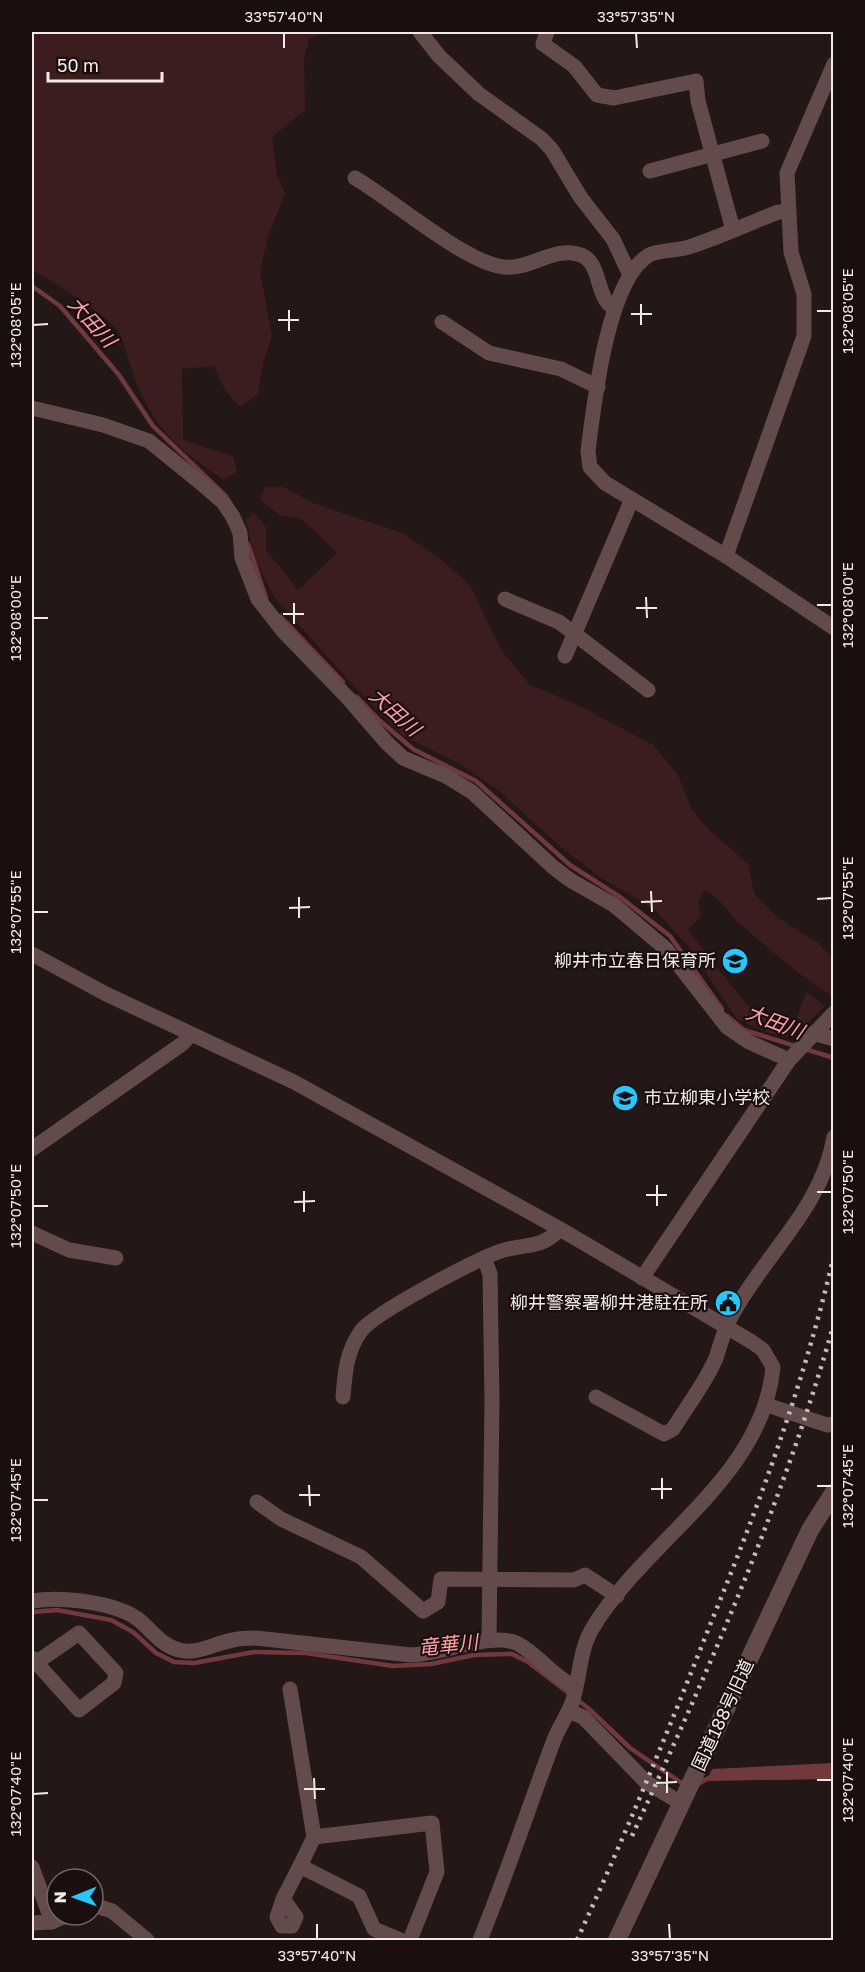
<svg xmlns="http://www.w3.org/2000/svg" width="865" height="1972" viewBox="0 0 865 1972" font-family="'Golos Text','Noto Sans JP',sans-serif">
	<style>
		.green { fill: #3c1d1f }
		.water { fill: #70393c }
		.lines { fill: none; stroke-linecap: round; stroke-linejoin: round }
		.stream { stroke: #70393c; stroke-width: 4.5 }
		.minor { stroke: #644b4b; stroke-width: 15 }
		.tertiary { stroke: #644b4b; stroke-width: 18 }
		.rail { stroke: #c5bbbb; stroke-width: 4.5; stroke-dasharray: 3 6; stroke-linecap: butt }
		.ticks { fill: none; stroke: #f2e9e9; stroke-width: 2 }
		.labels { text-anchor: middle; stroke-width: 4.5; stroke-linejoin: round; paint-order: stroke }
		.poi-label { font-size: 18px; fill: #f2e9e9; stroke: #1a0e0e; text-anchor: end }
		.street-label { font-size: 18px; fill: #f2e9e9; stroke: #1a0e0e }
		.water-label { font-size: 20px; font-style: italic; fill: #fda2a5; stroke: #1a0e0e }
		.neatline { fill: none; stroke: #f2e9e9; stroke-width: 2 }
		.ticks-label { font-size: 15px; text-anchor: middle; fill: #f2e9e9 }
	</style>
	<rect width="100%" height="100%" fill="#241717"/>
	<g class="green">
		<path d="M32,32H330L309,38L304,60L305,110L272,137L277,175L285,193L268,237L260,272L272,336L264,359L258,394L240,407L225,390L214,366L182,369L183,440L233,456L237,472L224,480C179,450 156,431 135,379C130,365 124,338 115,327C105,315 48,278 32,270Z"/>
		<path d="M265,487H284L313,503L402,533L438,557L470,585L502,651L530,685L576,704L653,745L678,775L692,810L710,831L748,864L754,893L777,917L818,943L833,959V995C818,992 754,936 738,922C727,911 719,897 705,890L698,902L701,916L688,930L746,1004L775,1023H795L806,992L825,1006L793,1037L771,1034L737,1019L688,946L654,909L600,877L561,847L499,791L460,764L402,735L353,685L275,598L255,560L246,520L253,512L266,527V550L298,590L337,553L302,519L280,516L260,499Z"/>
	</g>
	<polygon class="water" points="833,1763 833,1779 707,1781 712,1769"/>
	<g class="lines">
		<g class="stream">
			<polyline points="32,286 60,306 119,375 153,426 226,496"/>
			<polyline points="248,544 266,598"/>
			<polyline points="280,616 343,682"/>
			<polyline points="357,697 379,720 413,749 476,781 570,865 620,897 670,936 722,1009"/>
			<polyline points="727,1016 744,1030 834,1058"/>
			<polyline points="32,1612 57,1610 111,1620 133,1632 156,1653 174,1662 194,1663 254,1652 306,1653 393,1666 431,1664 474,1655 512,1654 528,1662 588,1708 630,1748 686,1786"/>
			<polyline points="698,1784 714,1775"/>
		</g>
		<g class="minor">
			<polyline points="420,32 439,56 479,94 542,139 552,150 581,198 613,239 629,273"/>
			<polyline points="547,32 543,44 574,66 597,95 614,98 696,81 698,101 733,230"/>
			<polyline points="650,171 762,141"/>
			<path d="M355,178C393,200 465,263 504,267C530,270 556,245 581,255C602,263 595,298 614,308"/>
			<path d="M788,212H778C748,224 719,237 689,247C677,251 657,250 649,255C607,280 594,404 588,451L590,467L605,483L726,556L834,628"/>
			<polyline points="442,322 489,353 561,369 598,387"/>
			<polyline points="32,408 103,425 149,441 202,484 223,502 233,517 240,533 242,558 258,599 284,632 348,698 386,742 403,758 446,776 472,792 553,867 570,880 614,905 666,949 727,1027 749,1042 789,1060"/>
			<polyline points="726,556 804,336 804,294 791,252 787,173 834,64"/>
			<polyline points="505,599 559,622 648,690"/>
			<polyline points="565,656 632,499"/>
			<path d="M32,954L106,994L294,1082L560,1229L752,1342L763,1350L773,1367C763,1478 645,1540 592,1629C579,1651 580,1679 572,1703C567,1716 559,1727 554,1740C529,1806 507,1874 480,1940"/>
			<polyline points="813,1033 834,1039"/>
			<polyline points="32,1149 182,1044 191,1035"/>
			<polyline points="32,1233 69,1250 116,1258"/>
			<polyline points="484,1258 490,1274 492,1401 489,1640"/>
			<polyline points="642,1278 789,1060 834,1013"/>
			<path d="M343,1397C345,1373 346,1352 361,1331C374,1313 477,1259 501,1251C526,1243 540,1250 560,1229"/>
			<path d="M596,1397L664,1434L673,1429C687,1406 706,1382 716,1358C721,1343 724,1329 732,1315C765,1254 822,1208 834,1137"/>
			<polyline points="767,1405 827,1425 834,1424"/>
			<polyline points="257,1502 281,1519 361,1557 423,1611 438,1602 441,1579 574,1580 585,1575 617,1596"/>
			<path d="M32,1601C60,1596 116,1602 139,1620C152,1631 161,1645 179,1650C197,1655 215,1643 233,1640C240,1638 248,1638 256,1638L411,1655C441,1654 497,1630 520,1645C540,1657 554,1677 575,1687"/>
			<polyline points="32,1658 79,1710 114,1683 116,1673 79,1633 37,1662"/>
			<polyline points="290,1689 314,1837 432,1823 437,1872 410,1940"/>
			<polyline points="569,1711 583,1717 646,1782 681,1803"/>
			<polyline points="314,1837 300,1866 359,1896 374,1929 400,1940"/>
			<polyline points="32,1867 52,1922"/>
			<polyline points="283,1899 296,1917 292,1926 282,1926 277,1917 283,1899 300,1866"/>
			<polyline points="93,1905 112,1911 147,1940"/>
			<polyline points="32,1923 52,1922 68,1915"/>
		</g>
		<polyline class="tertiary" points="617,1940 810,1530 834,1492"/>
		<g class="rail">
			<path d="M632,1836C709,1669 784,1501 834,1323"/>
			<path d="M577,1940C624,1838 667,1734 708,1630C758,1508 804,1384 834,1255"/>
		</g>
	</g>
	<path class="ticks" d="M284,33V48M636,33L637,48M641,304V325M289,310V331M817,311H832M631,314H652M278,320H299M33,325L48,324M646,597L647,618M294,603V624M817,605H832M636,608H657M283,614H304M33,618H48M651,891L652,912M299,897V918M817,899L832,898M641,902L662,901M289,908L310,907M33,912H48M657,1185V1206M304,1191V1212M817,1192H832M646,1195H667M294,1202L315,1201M33,1206H48M662,1478V1499M309,1485L310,1506M817,1486H832M651,1489H672M299,1495H320M33,1500H48M667,1772V1793M314,1778L315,1799M817,1780H832M656,1783L677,1782M304,1789H325M33,1794L48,1793M317,1924V1939M669,1924L670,1939"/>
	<defs>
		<symbol id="school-disc" viewBox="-11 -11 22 22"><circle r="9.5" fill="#27c8ff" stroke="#1a0e0e"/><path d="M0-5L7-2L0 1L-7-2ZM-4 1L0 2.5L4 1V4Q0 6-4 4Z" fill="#111"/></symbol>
		<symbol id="civic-disc" viewBox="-11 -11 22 22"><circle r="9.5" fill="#27c8ff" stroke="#1a0e0e"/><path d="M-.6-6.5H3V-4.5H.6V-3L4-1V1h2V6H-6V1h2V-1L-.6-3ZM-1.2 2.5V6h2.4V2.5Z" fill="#111"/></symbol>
	</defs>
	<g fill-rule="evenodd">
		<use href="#school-disc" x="720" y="946" width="30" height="30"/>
		<use href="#school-disc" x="610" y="1083" width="30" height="30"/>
		<use href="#civic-disc" x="713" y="1288" width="30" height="30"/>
	</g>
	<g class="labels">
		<g class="poi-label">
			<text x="716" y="967">柳井市立春日保育所</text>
			<text x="644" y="1104" text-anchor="start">市立柳東小学校</text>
			<text x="708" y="1309">柳井警察署柳井港駐在所</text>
		</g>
		<g class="street-label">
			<text transform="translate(723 1715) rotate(-65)" y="6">国道188号旧道</text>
		</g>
		<g class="water-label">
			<text transform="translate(92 322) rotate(48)" y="7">大田川</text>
			<text transform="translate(395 712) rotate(42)" y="7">大田川</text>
			<text transform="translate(775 1022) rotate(21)" y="7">大田川</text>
			<text transform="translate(448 1645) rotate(-6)" y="7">竜華川</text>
		</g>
	</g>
	<rect width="865" height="1972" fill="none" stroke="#1a0e0e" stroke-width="66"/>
	<g transform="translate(75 1897) rotate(269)"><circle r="28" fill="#1a0e0e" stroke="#706666" stroke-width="1.5"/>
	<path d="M0-4.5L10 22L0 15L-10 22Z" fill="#27c8ff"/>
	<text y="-9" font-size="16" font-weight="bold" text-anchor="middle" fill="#f2e9e9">N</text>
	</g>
	<path d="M48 72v9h114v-9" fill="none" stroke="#f2e9e9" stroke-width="3"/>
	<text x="57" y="72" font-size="18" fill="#f2e9e9" stroke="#1a0e0e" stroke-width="4.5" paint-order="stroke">50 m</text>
	<rect x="33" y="33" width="799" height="1906" class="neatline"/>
	<g class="ticks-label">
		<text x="284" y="22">33°57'40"N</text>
		<text x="636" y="22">33°57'35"N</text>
		<text transform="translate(848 311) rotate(-90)" y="5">132°08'05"E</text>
		<text transform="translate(16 325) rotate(-90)" y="5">132°08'05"E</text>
		<text transform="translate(848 605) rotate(-90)" y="5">132°08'00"E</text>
		<text transform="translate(16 618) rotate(-90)" y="5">132°08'00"E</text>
		<text transform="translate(848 898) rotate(-90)" y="5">132°07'55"E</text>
		<text transform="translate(16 912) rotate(-90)" y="5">132°07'55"E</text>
		<text transform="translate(848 1192) rotate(-90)" y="5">132°07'50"E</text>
		<text transform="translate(16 1206) rotate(-90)" y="5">132°07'50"E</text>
		<text transform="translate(848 1486) rotate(-90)" y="5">132°07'45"E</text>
		<text transform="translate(16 1500) rotate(-90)" y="5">132°07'45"E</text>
		<text transform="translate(848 1780) rotate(-90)" y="5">132°07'40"E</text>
		<text transform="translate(16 1794) rotate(-90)" y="5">132°07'40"E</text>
		<text x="317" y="1961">33°57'40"N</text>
		<text x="670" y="1961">33°57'35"N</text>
	</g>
</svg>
